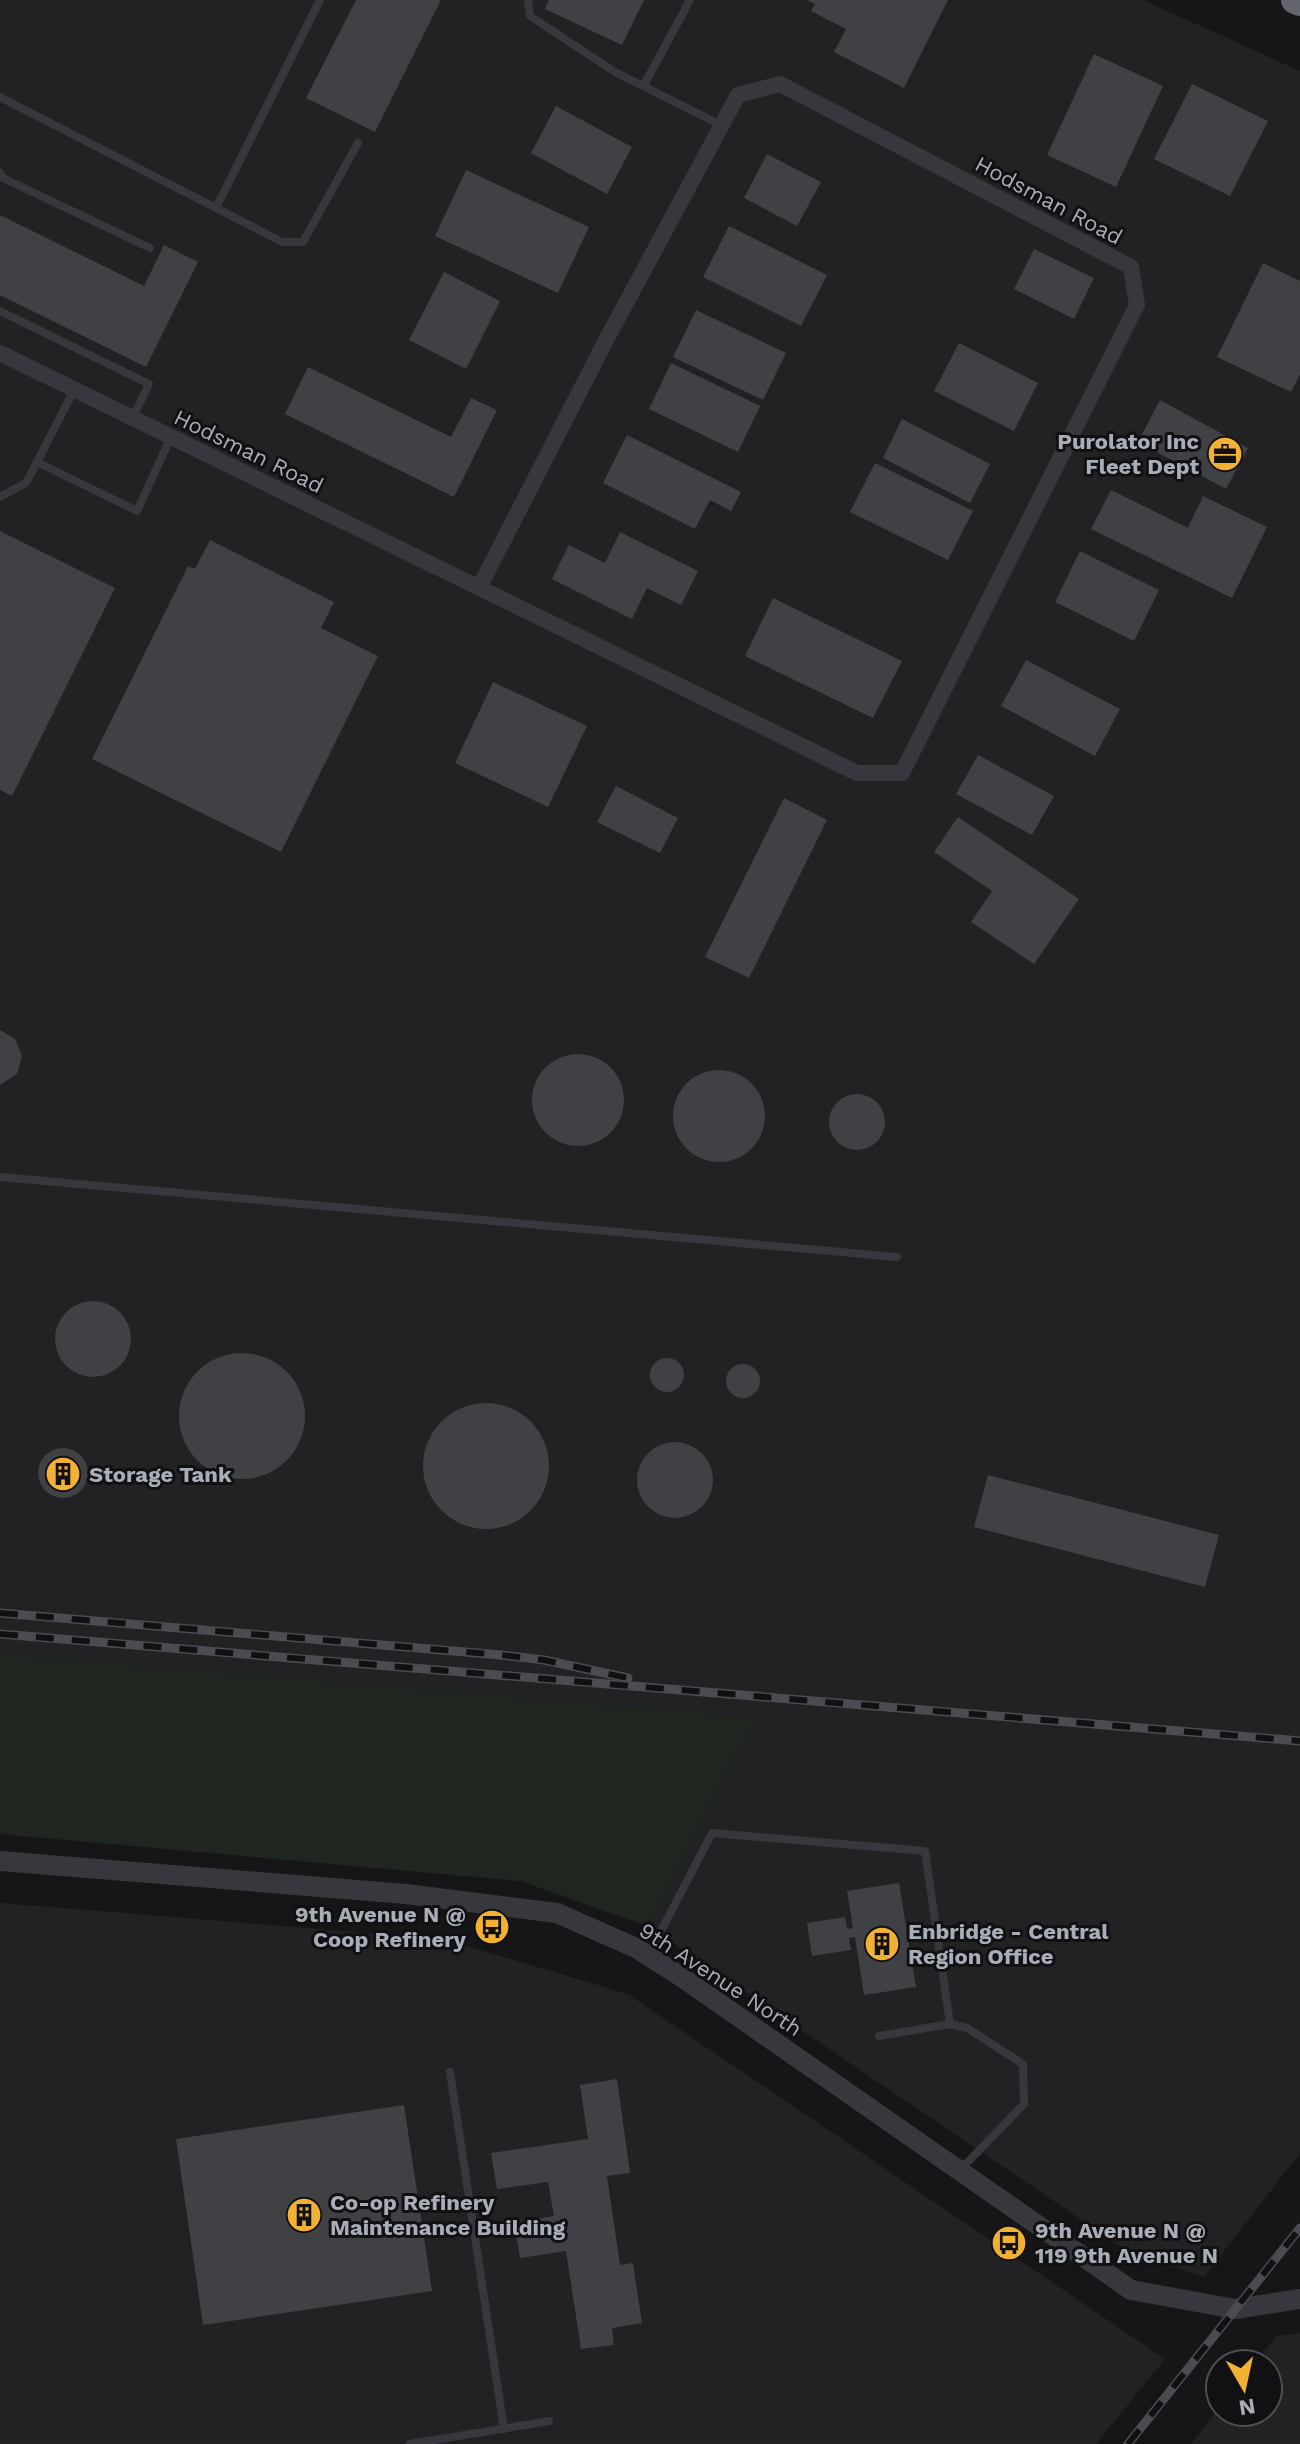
<svg xmlns="http://www.w3.org/2000/svg" width="1300" height="2444" viewBox="0 0 1300 2444" font-family="'Work Sans',sans-serif">
	<style>
		.built { fill: #222225 }
		.green { fill: #1e261f }
		.building { fill: #404145 }
		.lines { fill: none; stroke-linecap: round; stroke-linejoin: round }
		.service { stroke: #37383d; stroke-width: 8 }
		.minor { stroke: #37383d; stroke-width: 16 }
		.tertiary { stroke: #37383d; stroke-width: 20 }
		.motorway { stroke: #63666e; stroke-width: 28 }
		.rail-casing { stroke: #4a4c52; stroke-width: 9 }
		.rail { stroke: #111113; stroke-width: 6; stroke-dasharray: 18; stroke-linecap: butt }
		.labels { text-anchor: middle; stroke-width: 6; stroke-linejoin: round; paint-order: stroke }
		.street-label { font-size: 22px; fill: #a8adb8; stroke: #111113 }
		.poi-label { font-size: 22px; font-weight: bold; fill: #a8adb8; stroke: #111113; text-anchor: start }
	</style>
	<rect width="100%" height="100%" fill="#161618"/>
	<g class="built">
		<polygon points="0,0 1143,0 1300,71 1300,2153 1204,2277 1126,2250 649,1927 521,1881 0,1834"/>
		<polygon points="0,1903 443,1939 628,1994 1165,2359 1096,2444 0,2444"/>
		<polygon points="1300,2333 1300,2444 1191,2444 1220,2407 1220,2412 1268,2412 1268,2364 1254,2364 1276,2336"/>
	</g>
	<polygon class="green" points="0,1654 702,1713 754,1718 649,1927 521,1881 0,1834"/>
	<g class="building">
		<polygon points="356,0 441,0 375,132 306,98"/>
		<polygon points="549,0 644,0 622,45 545,9"/>
		<polygon points="807,0 948,0 904,88 834,52 846,29 811,11 815,4"/>
		<polygon points="1094,54 1163,86 1116,187 1047,155"/>
		<polygon points="1192,84 1268,121 1230,196 1154,159"/>
		<polygon points="556,106 632,147 607,194 531,153"/>
		<polygon points="767,154 821,182 797,226 744,198"/>
		<polygon points="466,170 589,227 558,293 435,236"/>
		<polygon points="0,215 144,286 164,245 198,262 146,367 0,295"/>
		<polygon points="729,226 827,275 801,326 703,277"/>
		<polygon points="1034,249 1094,278 1074,319 1014,289"/>
		<polygon points="1263,263 1300,281 1300,374 1291,392 1217,357"/>
		<polygon points="444,272 500,301 466,369 409,340"/>
		<polygon points="696,310 786,353 763,400 673,357"/>
		<polygon points="959,343 1038,383 1014,431 934,391"/>
		<polygon points="671,363 760,406 738,452 649,409"/>
		<polygon points="308,367 451,437 471,398 497,410 454,497 285,414"/>
		<polygon points="1160,400 1248,448 1226,489 1138,442"/>
		<polygon points="902,419 990,464 970,503 883,458"/>
		<polygon points="627,435 741,492 731,511 710,500 695,529 603,483"/>
		<polygon points="875,463 973,511 948,560 850,512"/>
		<polygon points="1111,490 1188,528 1203,496 1267,527 1232,598 1091,529"/>
		<polygon points="0,531 115,588 12,796 0,790"/>
		<polygon points="620,532 698,571 681,605 647,588 632,619 552,579 569,545 605,563"/>
		<polygon points="210,540 334,602 321,628 378,656 281,852 92,759 188,566 195,569"/>
		<polygon points="1080,551 1159,590 1134,641 1055,602"/>
		<polygon points="773,598 902,661 873,718 745,656"/>
		<polygon points="1026,660 1120,709 1095,756 1001,706"/>
		<polygon points="493,682 587,726 548,807 455,763"/>
		<polygon points="978,755 1054,796 1032,835 956,794"/>
		<polygon points="616,786 678,818 660,853 597,822"/>
		<polygon points="784,798 827,820 749,978 705,957"/>
		<polygon points="958,817 1079,899 1034,964 971,922 992,891 934,852"/>
		<polygon points="0,1030 15,1039 22,1056 17,1074 0,1085"/>
		<circle cx="578" cy="1100" r="46"/>
		<circle cx="719" cy="1116" r="46"/>
		<circle cx="857" cy="1122" r="28"/>
		<circle cx="93" cy="1339" r="38"/>
		<circle cx="242" cy="1416" r="63"/>
		<circle cx="667" cy="1375" r="17"/>
		<circle cx="743" cy="1381" r="17"/>
		<circle cx="486" cy="1466" r="63"/>
		<circle cx="675" cy="1480" r="38"/>
		<circle cx="63" cy="1473" r="25"/>
		<polygon points="988,1475 1219,1535 1205,1587 974,1527"/>
		<polygon points="899,1883 916,1987 864,1995 855,1937 849,1938 851,1950 812,1956 807,1923 845,1917 847,1929 853,1928 847,1891"/>
		<polygon points="617,2079 630,2173 607,2176 620,2265 633,2263 642,2323 612,2328 614,2345 581,2349 566,2251 520,2258 514,2222 554,2216 548,2182 497,2189 491,2153 588,2139 580,2085"/>
		<polygon points="404,2105 432,2291 203,2325 176,2139"/>
	</g>
	<g class="lines">
		<g class="service">
			<polyline points="528,0 530,16 615,72 721,125"/>
			<polyline points="644,85 690,0"/>
			<polyline points="0,97 216,208 320,0"/>
			<polyline points="0,173 3,178 150,248"/>
			<polyline points="216,208 282,242 303,242 358,143"/>
			<polyline points="0,311 149,384 133,417"/>
			<polyline points="74,390 37,462 137,511 171,437"/>
			<polyline points="0,497 26,483 37,462"/>
			<polyline points="0,1177 897,1257"/>
			<polyline points="648,1956 712,1833 925,1851 950,2024"/>
			<polyline points="879,2036 950,2024 967,2028 1023,2064 1024,2104 960,2170"/>
			<polyline points="450,2072 504,2429"/>
			<polyline points="410,2444 549,2421"/>
		</g>
		<polyline class="minor" points="0,353 857,773 902,773 1137,305 1131,267 780,84 738,95 604,344 479,588"/>
		<polyline class="tertiary" points="0,1861 406,1894 557,1913 636,1948 680,1976 1131,2290 1235,2309 1300,2299"/>
		<polyline class="motorway" points="1295,0 1300,2"/>
		<defs>
			<g id="rail">
				<polyline points="0,1613 501,1655 544,1660 628,1678"/>
				<polyline points="0,1634 1300,1741"/>
				<polyline points="1128,2444 1300,2228"/>
			</g>
		</defs>
		<use href="#rail" class="rail-casing"/>
		<use href="#rail" class="rail"/>
	</g>
	<defs>
		<symbol id="office-disc" viewBox="-11 -11 22 22"><circle r="9.5" fill="#f2b134" stroke="#111113"/><path d="M-6-3h4V-5.5h4V-3h4V5H-6ZM-1-4.5V-3h2v-1.5ZM-6 0V1H6V0Z" fill="#111"/></symbol>
		<symbol id="building-disc" viewBox="-11 -11 22 22"><circle r="9.5" fill="#f2b134" stroke="#111113"/><path d="M-4-6H4V6H1V3H-1V6H-4ZM-2.5-4.3h1.7v1.8h-1.7ZM.8-4.3h1.7v1.8H.8ZM-2.5-1h1.7V.8h-1.7ZM.8-1h1.7V.8H.8Z" fill="#111"/></symbol>
		<symbol id="bus-disc" viewBox="-11 -11 22 22"><circle r="9.5" fill="#f2b134" stroke="#111113"/><path d="M-5-6H5V4H4V6H2V4H-2V6H-4V4H-5ZM-3.5-4V0h7V-4ZM-3.5 1.2v1.5H-2V1.2ZM2 1.2v1.5H3.5V1.2Z" fill="#111"/></symbol>
	</defs>
	<g fill-rule="evenodd">
		<use href="#office-disc" x="1205" y="434" width="40" height="40"/>
		<use href="#building-disc" x="43" y="1454" width="40" height="40"/>
		<use href="#bus-disc" x="472" y="1907" width="40" height="40"/>
		<use href="#building-disc" x="862" y="1924" width="40" height="40"/>
		<use href="#building-disc" x="284" y="2195" width="40" height="40"/>
		<use href="#bus-disc" x="989" y="2223" width="40" height="40"/>
	</g>
	<g class="labels">
		<g class="street-label">
			<text transform="translate(1049 200) rotate(28)" y="8">Hodsman Road</text>
			<text transform="translate(249 451) rotate(26)" y="8">Hodsman Road</text>
			<text transform="translate(721 1979) rotate(33)" y="8">9th Avenue North</text>
		</g>
		<g class="poi-label">
			<text x="1199" y="449" text-anchor="end">Purolator Inc<tspan x="1199" dy="25">Fleet Dept</tspan></text>
			<text x="89" y="1482">Storage Tank</text>
			<text x="466" y="1922" text-anchor="end">9th Avenue N @<tspan x="466" dy="25">Coop Refinery</tspan></text>
			<text x="908" y="1939">Enbridge - Central<tspan x="908" dy="25">Region Office</tspan></text>
			<text x="330" y="2210">Co-op Refinery<tspan x="330" dy="25">Maintenance Building</tspan></text>
			<text x="1035" y="2238">9th Avenue N @<tspan x="1035" dy="25">119 9th Avenue N</tspan></text>
		</g>
	</g>
	<g transform="translate(1244 2388) rotate(171)"><circle r="38" fill="#111113" stroke="#4d4f55" stroke-width="2"/>
	<path d="M0-6L14 30L0 20L-14 30Z" fill="#f2b134"/>
	<text y="-12" font-size="22" font-weight="bold" text-anchor="middle" fill="#a8adb8">N</text>
	</g>
</svg>
